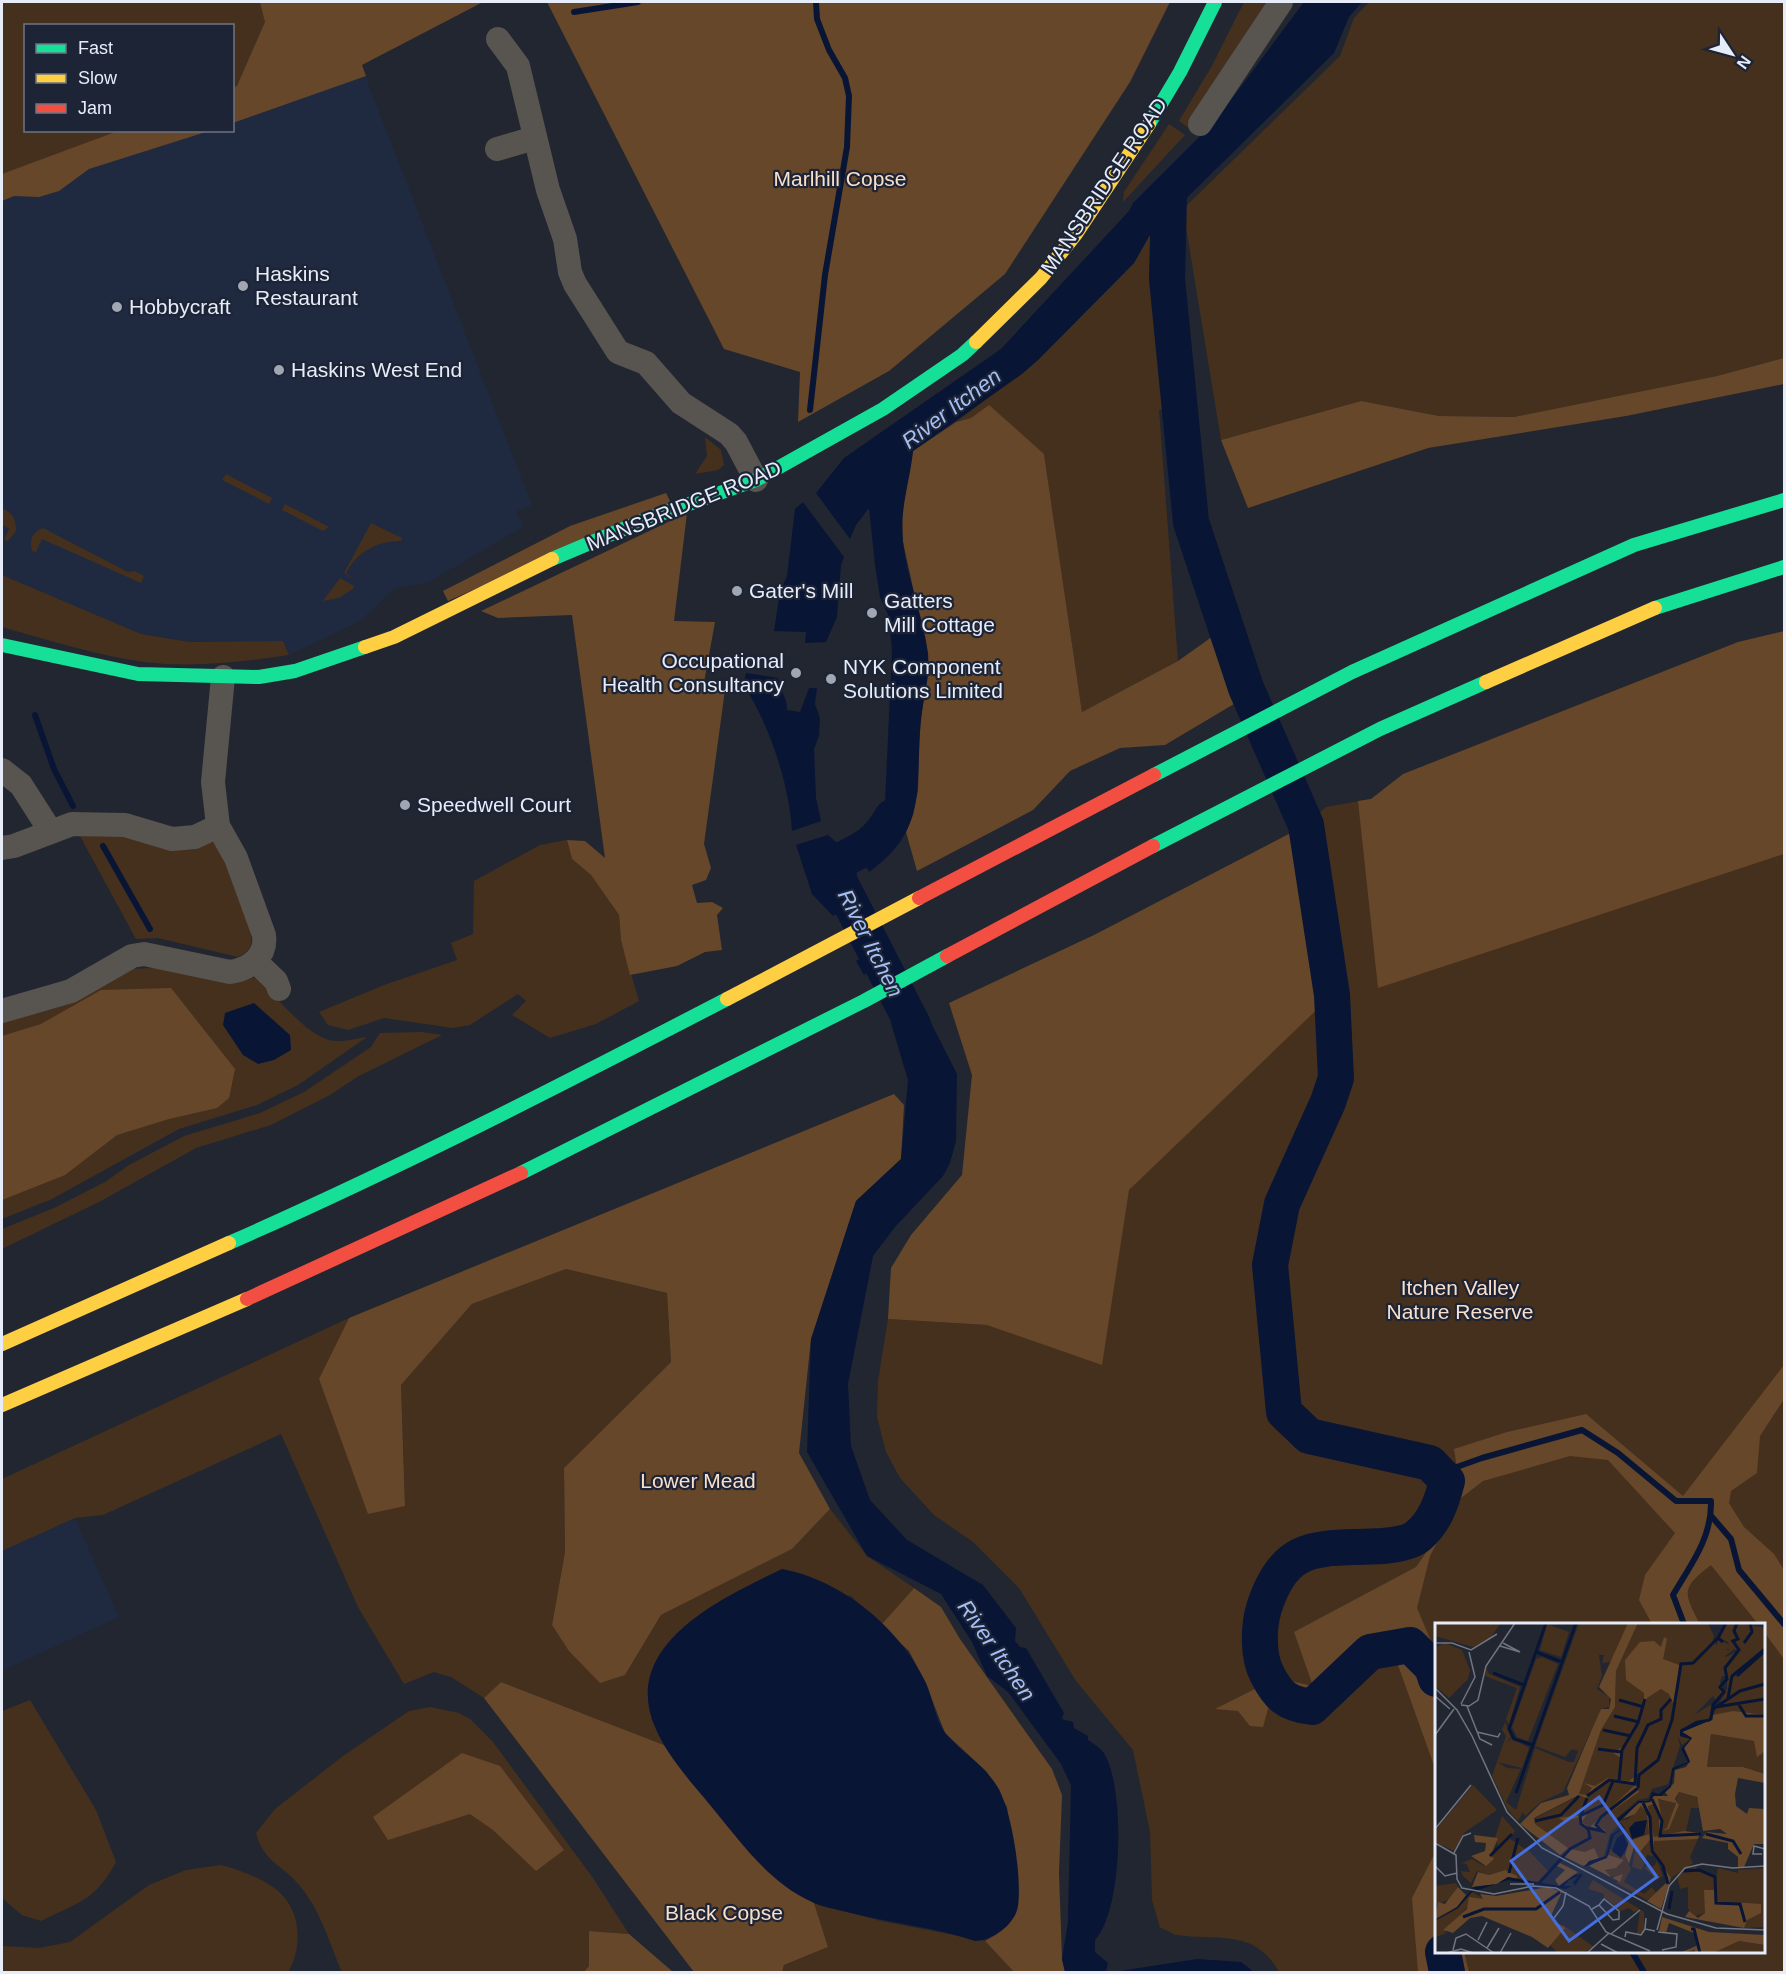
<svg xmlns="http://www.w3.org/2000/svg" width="1786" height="1974" viewBox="0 0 1786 1974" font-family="Helvetica,sans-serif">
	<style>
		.built { fill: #1f293f }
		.green { fill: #45301e; fill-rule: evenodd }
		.forest { fill: #674729 }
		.water { fill: #091535 }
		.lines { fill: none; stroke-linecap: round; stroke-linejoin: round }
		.stream { stroke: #091535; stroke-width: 6 }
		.river { stroke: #091535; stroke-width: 36 }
		.street { stroke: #585450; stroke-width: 24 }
		.fast { stroke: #16e098; stroke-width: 14 }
		.slow { stroke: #ffcf43; stroke-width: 14 }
		.jam { stroke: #f24e42; stroke-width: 14 }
		.poi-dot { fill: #a1a7b2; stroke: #1c2436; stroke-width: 2 }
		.labels { text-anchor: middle; stroke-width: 4.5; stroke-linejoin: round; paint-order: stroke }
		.park-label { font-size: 21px; fill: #f9dfc9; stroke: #1c2436 }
		.street-label { font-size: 21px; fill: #e6ecf8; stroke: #1c2436 }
		.poi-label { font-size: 21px; fill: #e6ecf8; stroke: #1c2436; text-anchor: start }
		.water-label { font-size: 22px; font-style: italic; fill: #a5bff5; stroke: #1c2436 }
		.inset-river { fill: none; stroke: #091535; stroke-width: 3 }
		.inset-road { fill: none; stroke: #707580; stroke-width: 1.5 }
		.view { fill: #456ede; fill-opacity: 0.15; stroke: #456ede; stroke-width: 3 }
		.inset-edge { fill: none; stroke: #e6ecf8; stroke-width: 3 }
	</style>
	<rect width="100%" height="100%" fill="#222630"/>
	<g class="built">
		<polygon points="361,65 532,505 516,512 525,526 429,582 394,589 359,622 289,655 283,641 190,642 141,634 2,575 2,188 169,131 232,130 233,109"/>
		<polygon points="75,1518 119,1617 2,1671 2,1551"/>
	</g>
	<g class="green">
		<polygon points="2,2 285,2 233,109 232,26 26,26 26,130 169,131 2,188"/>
		<polygon points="1244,2 1270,2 1190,129 1179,121 1213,64"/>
		<polygon points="1369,2 1784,2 1784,358 1717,376 1514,417 1439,416 1361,401 1221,440 1183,209 1340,56 1354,18"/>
		<polygon points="1169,124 1185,135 1123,202 1124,192"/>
		<polygon points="1151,233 1154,234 1153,256 1173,406 1159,410 1178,661 1082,712 1044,454 971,418 956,422 1038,360 1134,263"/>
		<polygon points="705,437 721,450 724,465 718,470 695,474 707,456"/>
		<polygon points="226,474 272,498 269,504 222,480"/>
		<polygon points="285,504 329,527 323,531 282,510"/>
		<path d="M2,508C13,513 16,519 16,531L8,541L4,540L9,529L2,525Z"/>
		<path d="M371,523L402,538L401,541C377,541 357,552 346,573L356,581L344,573Z"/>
		<path d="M43,528L128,572L135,571L144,576L141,583L42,539L36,552L32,551C29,540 32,532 43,528Z"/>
		<path d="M2,575L141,634L190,642L283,641L289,655C241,662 192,668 144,662C95,655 48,640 2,627Z"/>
		<polygon points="340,578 354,586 353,589 339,598 323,601"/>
		<path d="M1784,667V1972H1279C1255,1928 1217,1941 1177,1935C1171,1934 1167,1929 1160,1928L1152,1900L1150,1832L1133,1750L1076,1681L1019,1588L973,1542L934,1515L900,1478L886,1452L877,1417L878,1381L888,1319L987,1325L1131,1188L1313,870L1306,825L1326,807L1371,799ZM1436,1624H1764V1952H1436Z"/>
		<path d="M97,830L209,840L223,848C230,867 255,928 251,944C249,951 244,954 238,957L158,938L136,939L80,836Z"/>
		<polygon points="567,840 572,859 591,875 619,915 621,940 639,1001 596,1024 550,1038 512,1015 526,1001 518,994 470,1025 453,1028 384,1018 348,1030 328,1025 319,1012 384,985 457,960 451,943 473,934 474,881 540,845"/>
		<path d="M153,968L239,981L257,977C276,996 303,1032 329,1040C341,1043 355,1039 367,1037L298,1085L257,1105L179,1129L52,1199L2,1219V1021L127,969Z"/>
		<polygon points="422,1032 442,1035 357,1077 330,1095 271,1125 196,1148 101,1201 2,1249 2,1229 54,1208 105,1182 129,1165 184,1136 260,1113 304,1092 371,1047 380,1033"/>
		<polygon points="566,1269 667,1293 671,1362 564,1468 565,1552 552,1625 625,1675 661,1615 792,1549 830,1509 867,1556 914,1588 881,1625 850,1595 651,1718 664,1745 501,1682 484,1698 451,1677 434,1672 404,1684 358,1607 281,1434 103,1515 75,1518 2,1551 2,1479 349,1318 319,1380 405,1505 401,1385 472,1304"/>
		<path d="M30,1700L96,1810L116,1862C95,1901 79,1902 41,1921L22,1915L2,1898V1711Z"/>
		<path d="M430,1707L459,1713L470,1719L493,1742L593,1878L629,1934L589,1931V1966L584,1972H342C330,1944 320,1909 299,1885C282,1864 264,1863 256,1833L275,1809L343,1756L409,1711Z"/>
		<path d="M221,1865C240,1870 271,1881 284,1897C302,1918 301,1951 288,1972H2V1946L39,1948L70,1942L149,1885L186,1870Z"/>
		<polygon points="814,1903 881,1921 985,1941 1014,1972 782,1972 784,1965 828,1947"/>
	</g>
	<g class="forest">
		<polygon points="260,2 483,2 362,65 366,76 233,123 233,88 237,86 265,22"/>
		<polygon points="547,2 1170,2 1130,82 1005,274 889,371 798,422 800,372 724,349"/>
		<polygon points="118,131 209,131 89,169 59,191 39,197 14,196 2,201 2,174"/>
		<polygon points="1784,358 1784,384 1626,416 1428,448 1248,508 1221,440 1361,401 1439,416 1514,417 1717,376"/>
		<polygon points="989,405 1044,454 1082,712 1178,661 1216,634 1234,704 1165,745 1120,748 1070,771 1033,810 917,871 906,832 913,815 918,791 920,722 928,676 927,652 903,542 902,513 913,451 956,422 971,418"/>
		<polygon points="666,493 671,503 448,601 443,591 570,526"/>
		<polygon points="687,513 674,621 715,622 703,688 725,690 704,844 711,868 706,880 692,885 697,903 712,902 723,908 717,915 722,950 705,952 677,966 630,975 621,940 619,915 591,875 572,859 567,840 585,841 605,858 572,615 498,618 481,611"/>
		<polygon points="1784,631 1784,854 1378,988 1358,801 1371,799 1403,774 1738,642"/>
		<polygon points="1306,825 1332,995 1129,1190 1102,1365 987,1325 888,1319 891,1268 911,1235 962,1175 972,1075 949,1003 1094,935"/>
		<polygon points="171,988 235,1069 229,1098 217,1108 169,1119 117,1135 65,1175 2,1200 2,1036 41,1024 101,990"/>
		<polygon points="894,1094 904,1105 901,1159 856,1201 811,1339 799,1453 830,1509 792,1549 661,1615 625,1675 600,1683 569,1651 552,1625 565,1552 564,1468 671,1362 667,1293 566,1269 472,1304 401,1385 405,1506 368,1514 319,1379 349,1318"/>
		<path d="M1784,1365V1399L1760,1436L1757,1473L1731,1491L1729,1503L1744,1527L1774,1554L1784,1570V1659L1764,1632V1624H1758L1711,1565C1681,1588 1683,1592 1700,1624H1652L1639,1600L1645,1575L1675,1533L1608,1460L1570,1456L1483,1481L1452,1505L1459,1481L1454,1449L1507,1432L1586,1414L1683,1496Z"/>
		<polygon points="1447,1523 1430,1556 1417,1608 1436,1653 1436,1771 1394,1654 1387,1654 1335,1709 1319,1719 1293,1714 1277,1695 1271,1698 1263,1727 1250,1726 1238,1711 1215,1709 1277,1678 1313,1686 1294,1632 1416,1567"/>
		<polygon points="914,1588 941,1607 960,1639 1052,1769 1062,1795 1059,1873 1062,1959 1065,1972 1014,1972 985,1941 997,1934 1018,1887 1007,1807 987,1772 945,1733 926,1684 909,1651 881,1625"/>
		<polygon points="501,1682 664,1745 690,1781 778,1880 814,1903 828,1947 784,1965 782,1972 694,1972 484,1698"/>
		<polygon points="462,1753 500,1766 564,1850 536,1871 493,1830 470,1814 388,1840 373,1817"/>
		<polygon points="1436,1851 1436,1952 1464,1952 1469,1972 1418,1972 1412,1898"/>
		<polygon points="589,1931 629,1934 673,1972 584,1972 589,1966"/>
	</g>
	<g class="water">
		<path d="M1304,2H1362L1349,17L1334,53L1151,233L1134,263L1038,360L1022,374L913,451C910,481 899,511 903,542C907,579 923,615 928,653C930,676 923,698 921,721C914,784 930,829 869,872L854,842L877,820L885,802L892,650L889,617L880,597L875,565L869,508L856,525L850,539L816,493L844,458L1001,349L1129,211L1133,203L1216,120Z"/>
		<polygon points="803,502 844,557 841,565 837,617 826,642 805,643 806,632 774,631 780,591 787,576 795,509"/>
		<path d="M746,673L778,678C779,690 788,698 787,710L800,712L809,688H817L815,704L820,718L819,736L814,749L816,798L821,821L792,831C790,788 770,726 746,689L744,682Z"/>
		<polygon points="828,835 846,851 857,874 850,883 859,884 863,900 833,916 812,894 796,845"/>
		<polygon points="888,944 896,958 864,975 856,961"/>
		<polygon points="254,1003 290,1035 291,1050 274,1060 258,1064 243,1055 223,1025 225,1013"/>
		<path d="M922,1005L957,1074L956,1141L950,1163L943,1176L895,1227L873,1256L848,1384L851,1446L870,1500L907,1540L983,1585L1016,1628L1015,1641L1020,1647L1026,1648L1064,1713L1062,1719L1073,1722L1074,1728L1088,1736V1740C1094,1744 1102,1749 1105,1755C1125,1790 1123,1911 1095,1940V1952L1108,1963L1106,1972H1065L1062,1959L1068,1922L1071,1785L1061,1764L1008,1692L987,1676L972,1642L941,1594L867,1556L807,1452L811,1339L818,1318L856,1201L901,1159L908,1080L891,1023Z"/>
		<path d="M782,1569C842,1580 900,1628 926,1683C933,1699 935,1720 946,1734C962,1753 984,1765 997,1786C1012,1810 1022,1877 1018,1906C1015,1925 993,1940 975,1941C934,1927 889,1923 847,1912C835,1909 822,1907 812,1902C768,1882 740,1841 710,1805C689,1779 663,1752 652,1719C626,1641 726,1596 782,1569Z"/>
		<polygon points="1197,1959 1241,1962 1254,1972 1113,1972"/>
	</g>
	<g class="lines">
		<g class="stream">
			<polyline points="574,12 638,2"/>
			<polyline points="810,410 825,275 847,147 849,96 845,78 829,50 817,19 816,2"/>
			<polyline points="35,715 54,769 73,806"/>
			<polyline points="103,846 150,929"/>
			<path d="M1440,1473L1482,1458L1582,1430L1618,1453L1676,1501H1711C1712,1538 1691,1564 1673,1595L1684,1624"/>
			<polyline points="1712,1517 1731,1539 1739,1570 1784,1624"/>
			<polyline points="1632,1952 1644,1972"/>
		</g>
		<g class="river">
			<path d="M1169,197L1167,279L1191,522L1246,688L1306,825L1332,995L1336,1078L1328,1102L1282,1204L1270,1265L1284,1412L1309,1436L1430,1463L1447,1481C1442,1501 1435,1522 1418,1536C1410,1543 1394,1545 1383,1546C1322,1550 1286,1538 1264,1608C1258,1628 1258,1657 1267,1674C1278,1696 1287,1704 1312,1707L1370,1652L1410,1645L1432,1667L1436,1679"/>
			<path d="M892,817C876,846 860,851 831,865L913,1025L922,1059"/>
			<polyline points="1443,1952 1447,1972"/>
		</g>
		<g class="street">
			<polyline points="498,39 518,66 548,190 565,239 570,272 575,284 618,352 646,363 681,403 729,434 736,442 756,480"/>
			<polyline points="1200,124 1281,2"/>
			<polyline points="497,149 535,138"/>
			<polyline points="2,770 21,785 51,832"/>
			<polyline points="2,848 14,846 72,824 125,825 172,839 195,837 218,826"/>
			<polyline points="255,961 276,981 279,989"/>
			<path d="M2,1011L71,991L132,956L144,954L230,972C249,969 267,957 264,935L236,858L218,826L213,782L223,677"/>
		</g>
		<g class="fast">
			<polyline points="1149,124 1180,72 1215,2"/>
			<polyline points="552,559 647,519 756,480 883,409 962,355 976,342"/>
			<polyline points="1655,608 1784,567"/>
			<polyline points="2,645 138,674 259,677 295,671 365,647"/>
			<polyline points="1154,775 1352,672 1634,545 1784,500"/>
			<polyline points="1153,846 1380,729 1486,682"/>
			<polyline points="521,1173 864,1001 947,956"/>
			<path d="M229,1243C398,1169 563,1084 727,999"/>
		</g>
		<g class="slow">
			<polyline points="976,342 1041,278 1076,234 1149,124"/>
			<polyline points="365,647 394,637 552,559"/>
			<polyline points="1486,682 1655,608"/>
			<polyline points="727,999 919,898"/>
			<polyline points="2,1344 229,1243"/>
			<polyline points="2,1405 247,1299"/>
		</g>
		<g class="jam">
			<polyline points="919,898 1154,775"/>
			<polyline points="947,956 1153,846"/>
			<polyline points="247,1299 521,1173"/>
		</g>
	</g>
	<g class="poi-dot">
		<circle cx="243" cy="286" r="6"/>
		<circle cx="117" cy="307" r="6"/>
		<circle cx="279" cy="370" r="6"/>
		<circle cx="737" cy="591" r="6"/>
		<circle cx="872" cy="613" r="6"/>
		<circle cx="796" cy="673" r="6"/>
		<circle cx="831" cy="679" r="6"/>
		<circle cx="405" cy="805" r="6"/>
	</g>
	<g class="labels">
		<g class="park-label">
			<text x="840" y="186">Marlhill Copse</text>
			<text x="1460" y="1295">Itchen Valley<tspan x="1460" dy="24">Nature Reserve</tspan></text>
			<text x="698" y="1488">Lower Mead</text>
			<text x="724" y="1920">Black Copse</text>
		</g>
		<g class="street-label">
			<text transform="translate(1104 186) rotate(-56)" y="7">MANSBRIDGE ROAD</text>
			<text transform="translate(684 506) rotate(-22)" y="7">MANSBRIDGE ROAD</text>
		</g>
		<g class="poi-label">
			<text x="255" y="281">Haskins<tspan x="255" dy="24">Restaurant</tspan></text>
			<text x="129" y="314">Hobbycraft</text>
			<text x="291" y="377">Haskins West End</text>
			<text x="749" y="598">Gater's Mill</text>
			<text x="884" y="608">Gatters<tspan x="884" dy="24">Mill Cottage</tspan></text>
			<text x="784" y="668" text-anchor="end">Occupational<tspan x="784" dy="24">Health Consultancy</tspan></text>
			<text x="843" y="674">NYK Component<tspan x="843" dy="24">Solutions Limited</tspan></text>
			<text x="417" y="812">Speedwell Court</text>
		</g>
		<g class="water-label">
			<text transform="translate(951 408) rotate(-37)" y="8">River Itchen</text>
			<text transform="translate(871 943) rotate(63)" y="8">River Itchen</text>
			<text transform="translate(997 1650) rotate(55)" y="8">River Itchen</text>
		</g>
	</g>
	<g transform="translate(1435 1623)">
		<rect width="330" height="330" fill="#222630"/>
		<path d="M0,0H66L56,14L38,24L0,13ZM144,0H198L195,15L175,39L167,40L169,32H164L167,53L162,66L174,74V84L166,86L128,169L106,179L90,193L88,189L83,198L73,187L57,153L71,113L67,107L70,99L76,114L71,120L77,115L94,125L87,145L62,139L72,145L86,146L71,179L81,187L100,125L134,139H139L143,128L137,126L130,134L100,123ZM203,0H273L279,13L277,20L281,19V24L282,21L283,17H284L293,21L294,26H289L294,27L293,19L284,15L292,0H301L299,10L304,0L330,5V92H278L292,66V44L304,28L299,26L290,33L284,28L291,34L301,29L289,44L291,53H287L285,59L288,70L281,78L278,73L259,92L277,81L274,96L264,97L245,107V113L255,116L247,122L243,113L245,123L233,161L217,166L213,175L203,177L182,195V204L175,211L169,233L164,236L160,230L128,233L95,198L143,173L166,107L180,84L181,48ZM112,1L134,9L126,34L105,27ZM10,20L27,27L35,47L33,56L14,75L0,63V24ZM107,34L123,41L93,118L82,114L77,104L101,36ZM52,45L53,50L85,64L74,102L71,96L82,65L50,53ZM276,111L319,118L325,131L330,128V151L308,144H272ZM38,162L62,187L29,210L19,228L0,219V208ZM244,169L261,174L265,185H256L251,208L219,215L213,183L218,180L224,193V208L228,201L222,177L241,178L234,206L244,182L241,176ZM207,182L213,193L214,211L192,220L190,205L184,198L193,196ZM67,193L80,208L75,216L95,229L114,249L104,259L82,256V253L69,247L54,252L42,248L36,260L28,253L26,248L35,249L32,241L26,240L37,236L49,243L63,223L60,215ZM225,215L263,216L255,234L258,240L236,255L218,227L219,218ZM214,216L218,233L212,232L207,247L197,244L200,227L209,226ZM175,226L190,232L196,246L189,259L209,271L217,264L221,270L212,277L181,260L188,252L183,255L172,252L170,246L181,245L189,237L174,232ZM222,238L228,253L222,257L209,244L219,243ZM262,243L261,247L281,255L283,245L303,250V247L330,245V304L309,305L306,280L282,278L281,268L270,290L257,294L253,285V264L245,266L242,253ZM158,257L209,289V310L202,311L205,287L199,289L194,285L186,288L169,275V271L153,266ZM21,260L23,264L16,276L0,282V263ZM37,269L49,276L39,277L9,310H13L0,314V298L23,285ZM128,302L159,324L147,330H123L115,322ZM304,318L330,322V330H267L266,328L278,330Z" fill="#45301e"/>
		<path d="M193,0H203L181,48L180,84L166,107L144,171L152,172L157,165L149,160L160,163L173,155L183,157L186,135L178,130L193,120L209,84V70L191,57L190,37L205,19L219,18L226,24L229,14L232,16L228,36L244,42L242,78L238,80L234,71L226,66L212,75L203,102L188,128L185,157L194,158L199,154L204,169L168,194L163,202L171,208L155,204L200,162L174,158L153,173L148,191L154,188L147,199L154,204L151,206L145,201L146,194L129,198L124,195L145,192L151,175L144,172L99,195L100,201L133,225L125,232L85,201L106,180L134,172L132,165L157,106L166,86H174L176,76L164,64ZM298,88L330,92V128L322,134L319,118L276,111L272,144H308L330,151V160L303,155L300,171L301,183L312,191L314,185L330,186V221H319L309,244H303V234L293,226V220L267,215L272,209L292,211L285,206L268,208L262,174L244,169L240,176L244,182L234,206L226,208L232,205L241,180L223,176L228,201L224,209V193L219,181L213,183L219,214L249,208L265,210L263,216L219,218L218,227L236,255L226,286L212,278L231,260L228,246L215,228V217L206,228L201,229L199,224L194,241L190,232L194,218L214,211L212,190L206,183L200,191L188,196L203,180L215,179L219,173H233L230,169L239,160L240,147L251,144L255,138L249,125L257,115L247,109L276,97L278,92ZM39,212L63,215L56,232L59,236L51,243L36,233L50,228L51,220L40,219ZM159,225L164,236L148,243L128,233L135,226L150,229ZM174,232L189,237L181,245L170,247L177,255L188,251L185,259L154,243ZM125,240L143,249L124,263L120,257L130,247L122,243ZM70,247L82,253V256L73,254L62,261L37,264L43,249L54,252ZM23,264L31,272L22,284L0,296L3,279L10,281ZM113,264L127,269L115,295L153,320L130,305L113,325L97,314L47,293L35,295L18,310L8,307L32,286L34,274L48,276L45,271L61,273ZM269,267H281L282,278L326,281V290L312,297L309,305L250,294L254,288L263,295L270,290ZM227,294L274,309L330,312V322L304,318L278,330H260V327L245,330L263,322L259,310L234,300L231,310L224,308Z" fill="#674729"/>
		<path d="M277,86H279L276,97L247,109L257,115L249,125L255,139L239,147L236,164L226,173H218L215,179L204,180L184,198L189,205L179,212L172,235L149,244L154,238L171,233L176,212L185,206L182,196L204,178H214L217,169L224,171L235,162L237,145L253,139L246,126L255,116L245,113V107L261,98L274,96ZM212,197L209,212L197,216L194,205L200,199ZM188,211L193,222L186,235L177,228L182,215ZM148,251L140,263L138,259L144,253L134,257L129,263H137L131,266L73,257L37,269L23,285L0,298L22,284L39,264L62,261L73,254L124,263L139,252Z" fill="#091535"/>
		<path class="inset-river" d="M288,19L283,15L291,0M309,20L317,9L315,0M101,29L127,39M58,50L89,62M302,53L330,28M293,75L297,53L330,26M184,77L209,84M304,82L311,93H330M281,84L330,76M278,86L305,68L330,61M179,93L204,99M272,98L276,96L278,82L289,69L285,64L292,56L290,45L304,27L298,18L303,16L299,8L302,0M168,107L196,113M98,122L79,116L74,106L111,0M163,126L186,129M184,158L187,127L203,100L210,76M203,165L204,152L223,137L237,97L246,41L258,40L283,15M81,170L141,0M152,173L174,157L200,161L202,125L213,102L226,96V87L236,76M217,176L227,198L225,213L266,211M208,180L215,194L217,228L228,243L233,261M146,192L152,175M100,198L126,192L144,173M153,206L146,201L145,193L168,182L178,158M271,211L298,218L306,231M55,233L77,211M249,248L264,247L280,254L281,280L305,281L310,299M74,250L83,215M104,260L135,226L155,215L153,205L167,208L161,202L166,194L203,165M234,286L237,268M28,294L49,286H101L125,269M256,306H259L265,330"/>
		<path class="inset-road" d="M0,20H17L36,27L62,11M65,23L85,29L68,20M0,65L22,87L37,113L72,189L107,225L232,291L281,305L330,307M0,73L15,86M26,81L40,54L34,29M26,82L34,83L43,77L51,43L80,0M32,83L45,116L57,122M42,109L63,114L65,110M0,112L19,86M0,206L36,162M0,220L21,232L22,256L27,265L59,271L98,263L121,265L154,283L171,309L215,328M19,230L28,213L36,210M327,231H318L319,223L330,226M0,243L10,253L22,250M75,261H99M157,286L164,282L178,297L184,296V288L169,276L164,282M119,295L128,283L131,269M211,295L210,306L220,308M222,307L234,263L250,245L267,241L298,245L330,243M223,309L242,311L241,324L227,327M176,311L205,287M190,314L191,309L206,312L210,306M43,317L52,299M166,321L183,330M52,325L64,305M18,327L21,315L31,311L59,330M11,330L26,326L38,330M65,330L76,310M152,330L174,310"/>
		<path class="view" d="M164,174L222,254L134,318L76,238Z"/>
		<rect width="330" height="330" class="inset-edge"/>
	</g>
	<rect width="1786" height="1974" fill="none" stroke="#e6ecf8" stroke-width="6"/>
	<rect x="24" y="24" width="210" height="108" fill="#1c2436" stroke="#6d7484" stroke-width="1.5"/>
	<rect x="36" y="44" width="30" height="9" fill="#16e098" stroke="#6d7484" stroke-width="1.5"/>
	<text x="78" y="54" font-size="18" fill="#e6ecf8">Fast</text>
	<rect x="36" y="74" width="30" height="9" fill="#ffcf43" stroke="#6d7484" stroke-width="1.5"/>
	<text x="78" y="84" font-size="18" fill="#e6ecf8">Slow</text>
	<rect x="36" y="104" width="30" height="9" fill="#f24e42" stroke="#6d7484" stroke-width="1.5"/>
	<text x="78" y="114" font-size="18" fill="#e6ecf8">Jam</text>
	<g transform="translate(1732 54) rotate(126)" stroke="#1c2436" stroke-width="4.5" paint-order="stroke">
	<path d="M0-4.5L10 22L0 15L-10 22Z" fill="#e6ecf8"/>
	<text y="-9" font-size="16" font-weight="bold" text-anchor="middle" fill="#e6ecf8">N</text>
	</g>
</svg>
